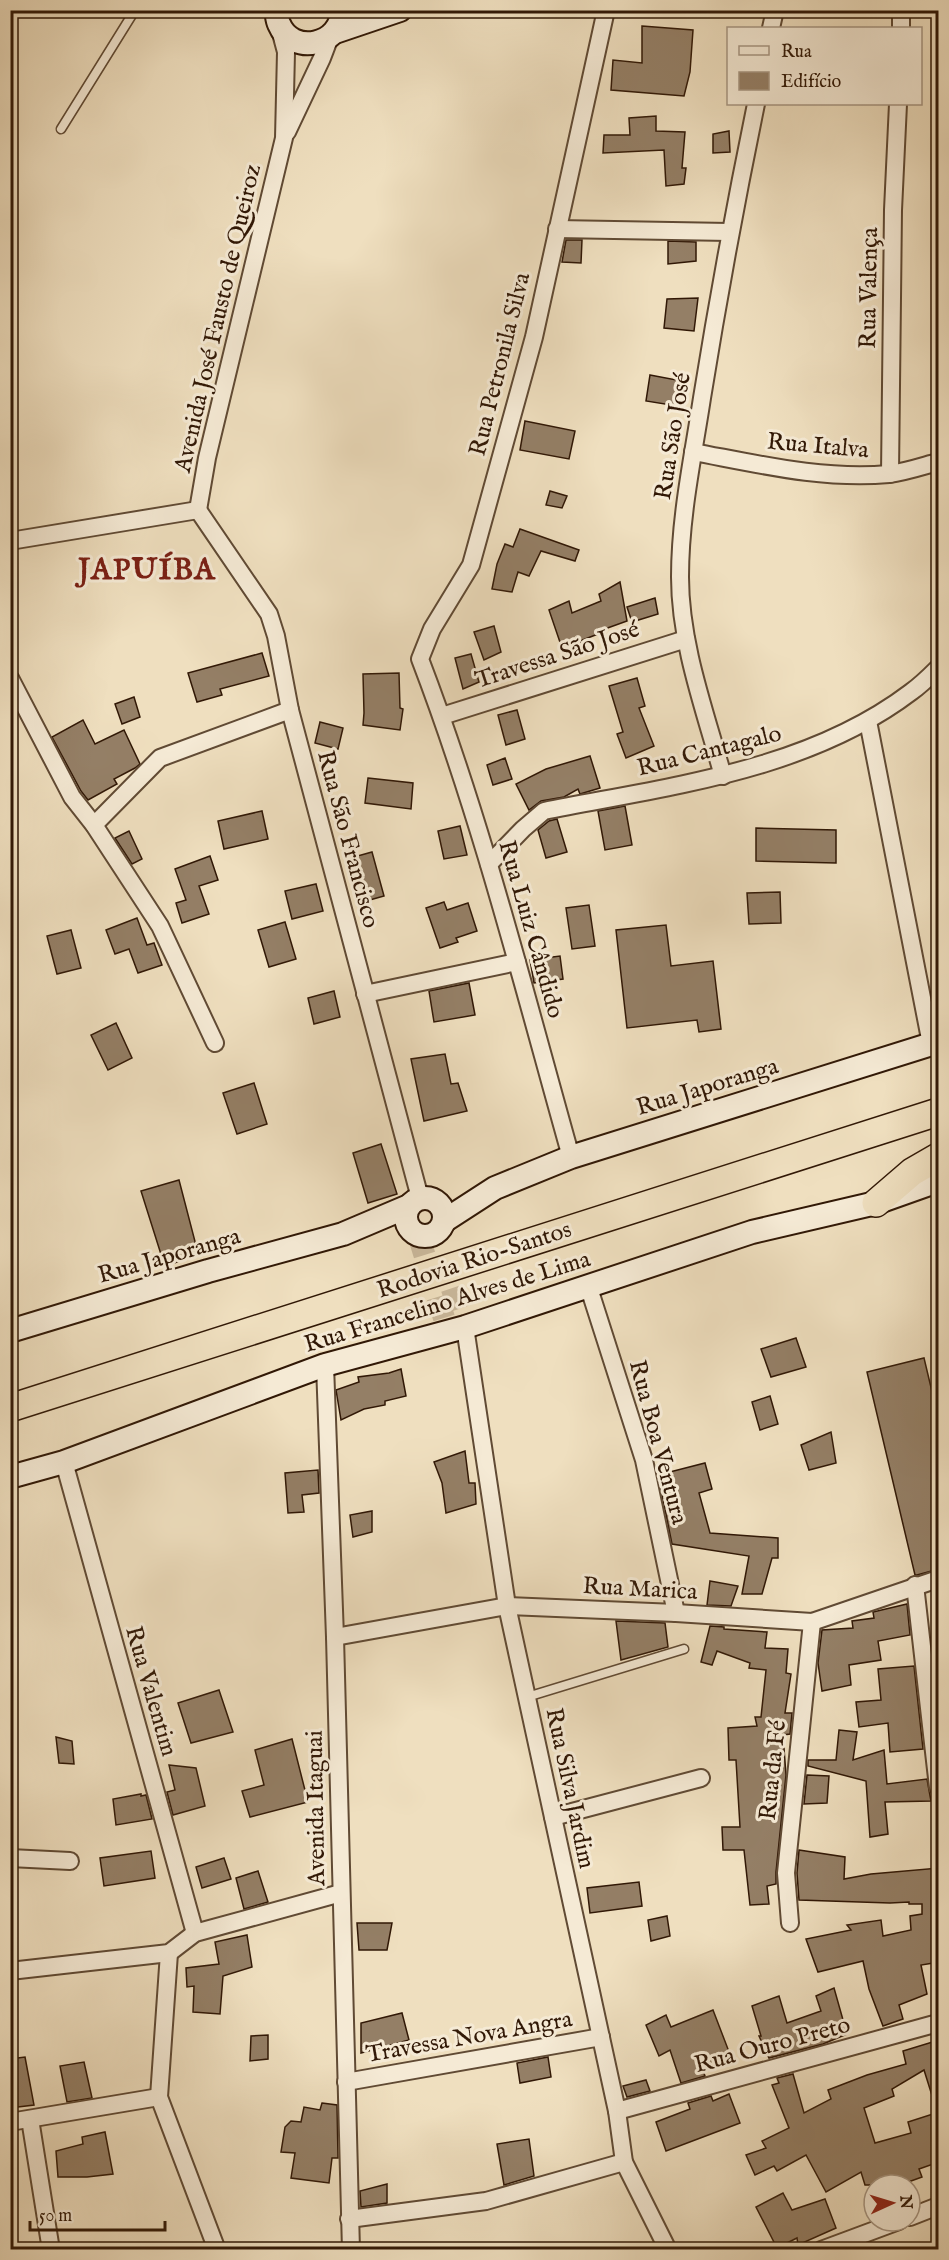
<svg xmlns="http://www.w3.org/2000/svg" width="949" height="2260" viewBox="0 0 949 2260" font-family="'IM FELL English',serif">
	<style>
		.building { fill: #947f66; stroke: #311806; stroke-width: 1.5 }
		.lines { fill: none; stroke-linecap: round; stroke-linejoin: round }
		.secondary-tunnel { stroke: #c9b79a; stroke-width: 22; stroke-dasharray: 22 11; stroke-linecap: butt }
		.service-casing { stroke: #604a34; stroke-width: 11 }
		.minor-casing { stroke: #604a34; stroke-width: 20 }
		.secondary-casing { stroke: #311806; stroke-width: 26 }
		.trunk-casing { stroke: #311806; stroke-width: 30 }
		.service { stroke: #f5ead5; stroke-width: 8 }
		.minor { stroke: #f5ead5; stroke-width: 16 }
		.secondary { stroke: #f5ead5; stroke-width: 22 }
		.trunk { stroke: #efdfbf; stroke-width: 27 }
		.labels { text-anchor: middle; stroke-width: 6; stroke-linejoin: round; paint-order: stroke }
		.street-label { font-size: 24px; fill: #311806; stroke: #f5ead5 }
		.district-label { font-size: 30px; font-weight: bold; letter-spacing: 1.5px; fill: #7a1f14; stroke: #f5ead5 }
	</style>
	<rect width="100%" height="100%" fill="#efdfbf"/>
	<filter id="stains"><feTurbulence type="fractalNoise" baseFrequency=".00333" numOctaves="4"/><feColorMatrix values="0 0 0 0 .2 0 0 0 0 .09 0 0 0 0 .02 0 0 0 .5 -.17"/></filter>
	<radialGradient id="worn" r=".72"><stop offset=".6" stop-color="#630" stop-opacity="0"/><stop offset="1" stop-color="#630" stop-opacity=".3"/></radialGradient>
	<g class="building">
		<polygon points="642,26 693,30 690,72 684,96 611,90 613,60 642,63"/>
		<polygon points="656,116 656,131 685,132 682,168 686,168 684,184 666,186 664,150 603,153 604,135 630,135 629,118"/>
		<polygon points="729,131 730,152 713,153 713,134"/>
		<polygon points="566,240 582,240 581,263 562,262"/>
		<polygon points="668,241 696,242 696,261 668,264"/>
		<polygon points="698,298 694,331 664,328 667,299"/>
		<polygon points="650,375 682,381 677,406 646,401"/>
		<polygon points="525,421 575,431 569,459 520,450"/>
		<polygon points="550,491 567,496 562,508 546,505"/>
		<polygon points="520,529 579,550 575,561 541,551 529,576 518,572 512,592 492,589 497,564 505,544 513,547"/>
		<polygon points="620,582 627,621 602,630 603,632 580,641 581,645 563,651 549,610 569,601 572,613 601,601 599,594"/>
		<polygon points="655,598 658,614 632,622 627,607"/>
		<polygon points="494,626 501,652 484,660 474,632"/>
		<polygon points="262,653 269,676 220,689 222,695 197,702 188,673"/>
		<polygon points="471,654 479,682 463,689 455,658"/>
		<polygon points="399,673 400,708 403,709 400,730 363,725 364,713 363,674"/>
		<polygon points="637,678 645,706 639,708 654,746 626,758 617,734 623,732 609,686"/>
		<polygon points="134,697 140,717 122,724 115,704"/>
		<polygon points="517,710 525,739 506,745 498,715"/>
		<polygon points="83,720 95,744 124,730 140,764 135,768 114,779 117,784 88,800 81,791 52,737"/>
		<polygon points="320,722 343,728 338,749 315,743"/>
		<polygon points="590,756 600,788 580,794 578,789 564,797 541,801 529,810 516,784 546,769"/>
		<polygon points="505,758 512,779 493,785 487,765"/>
		<polygon points="368,778 413,783 411,809 365,803"/>
		<polygon points="625,806 632,845 605,850 598,811"/>
		<polygon points="262,811 268,839 224,849 218,821"/>
		<polygon points="557,819 567,852 546,858 538,830 549,821"/>
		<polygon points="460,826 467,855 444,859 438,831"/>
		<polygon points="756,828 836,830 836,863 756,861"/>
		<polygon points="129,831 142,859 132,864 115,838"/>
		<polygon points="372,852 384,896 366,901 354,857"/>
		<polygon points="210,856 218,880 199,886 209,914 182,923 176,903 186,900 175,869"/>
		<polygon points="316,884 323,911 292,919 285,891"/>
		<polygon points="780,892 781,923 749,924 747,893"/>
		<polygon points="444,902 447,910 468,903 477,931 456,938 458,942 440,948 426,908"/>
		<polygon points="589,905 595,946 572,949 566,908"/>
		<polygon points="137,918 147,945 154,943 162,965 138,973 129,949 115,954 106,930"/>
		<polygon points="285,922 296,959 269,967 258,930"/>
		<polygon points="666,925 671,966 713,961 721,1029 699,1032 697,1020 627,1028 616,930"/>
		<polygon points="71,930 81,968 57,974 47,936"/>
		<polygon points="560,956 563,979 534,983 530,960"/>
		<polygon points="469,983 475,1015 434,1022 429,991"/>
		<polygon points="334,991 340,1017 314,1024 308,998"/>
		<polygon points="116,1023 132,1058 108,1070 91,1035"/>
		<polygon points="445,1054 451,1084 458,1083 467,1111 424,1121 411,1059"/>
		<polygon points="254,1083 267,1124 237,1134 223,1093"/>
		<polygon points="381,1144 397,1194 368,1203 353,1153"/>
		<polygon points="179,1180 198,1253 165,1267 141,1191"/>
		<polygon points="796,1338 806,1367 771,1377 761,1349"/>
		<polygon points="924,1358 939,1421 939,1569 917,1575 915,1575 867,1372"/>
		<polygon points="401,1369 406,1396 385,1401 385,1405 364,1409 341,1420 336,1390 359,1382 358,1377 389,1373"/>
		<polygon points="770,1396 778,1424 760,1430 752,1402"/>
		<polygon points="831,1432 836,1463 809,1470 801,1445"/>
		<polygon points="465,1451 469,1483 475,1483 476,1504 446,1513 442,1483 434,1462"/>
		<polygon points="705,1463 712,1489 699,1493 710,1533 778,1538 778,1558 772,1558 762,1594 742,1594 749,1556 672,1544 658,1475"/>
		<polygon points="318,1470 319,1493 302,1495 304,1512 288,1513 285,1473"/>
		<polygon points="372,1511 372,1532 353,1537 350,1515"/>
		<polygon points="710,1581 738,1586 731,1606 707,1605"/>
		<polygon points="907,1604 910,1635 878,1641 881,1660 849,1665 851,1685 822,1691 818,1663 822,1630 853,1628 852,1621 874,1618 873,1612"/>
		<polygon points="616,1621 665,1623 668,1647 621,1660"/>
		<polygon points="710,1626 724,1627 724,1629 767,1632 765,1648 788,1649 786,1673 791,1674 785,1713 792,1713 790,1734 783,1735 786,1775 776,1872 776,1884 767,1886 769,1904 750,1905 744,1850 723,1850 722,1827 740,1827 736,1760 729,1760 728,1728 757,1726 755,1717 761,1717 766,1670 749,1668 750,1663 717,1651 712,1665 701,1662"/>
		<polygon points="914,1666 923,1749 890,1752 888,1723 859,1727 856,1702 881,1700 878,1669"/>
		<polygon points="219,1690 233,1732 191,1743 178,1703"/>
		<polygon points="839,1730 857,1732 853,1760 884,1750 887,1784 927,1779 931,1801 885,1802 888,1834 870,1837 866,1781 808,1766 808,1760 836,1760"/>
		<polygon points="56,1737 72,1741 74,1764 59,1763"/>
		<polygon points="292,1739 308,1802 250,1817 242,1791 264,1785 255,1750"/>
		<polygon points="169,1765 196,1768 205,1806 173,1815 167,1792 175,1790"/>
		<polygon points="807,1775 829,1776 827,1803 804,1804"/>
		<polygon points="141,1794 141,1796 146,1795 152,1819 116,1825 113,1799"/>
		<polygon points="799,1850 845,1857 844,1879 871,1874 939,1868 939,1962 921,1965 927,1994 899,2005 903,2019 883,2026 869,1989 863,1961 818,1972 806,1939 851,1930 847,1925 881,1920 883,1936 911,1930 910,1916 922,1914 922,1904 909,1904 909,1902 890,1903 799,1900 797,1873"/>
		<polygon points="151,1851 155,1878 104,1886 100,1858"/>
		<polygon points="224,1858 231,1879 202,1888 196,1867"/>
		<polygon points="258,1871 268,1902 244,1909 236,1878"/>
		<polygon points="639,1882 642,1906 590,1913 587,1888"/>
		<polygon points="667,1916 670,1936 651,1941 648,1920"/>
		<polygon points="357,1923 392,1923 387,1950 359,1950"/>
		<polygon points="247,1935 252,1967 223,1976 220,2014 193,2012 194,1986 187,1987 186,1968 219,1964 215,1942"/>
		<polygon points="834,1988 847,2034 823,2044 769,2058 759,2036 761,2036 752,2006 779,1996 787,2023 821,2011 816,1996"/>
		<polygon points="713,2010 731,2057 702,2068 705,2076 681,2083 670,2050 659,2056 646,2025 666,2015 671,2027"/>
		<polygon points="402,2013 409,2040 361,2053 361,2023"/>
		<polygon points="268,2035 268,2059 250,2061 251,2036"/>
		<polygon points="939,2040 939,2104 935,2105 924,2070 892,2089 894,2096 864,2108 875,2143 911,2133 908,2122 939,2112 939,2162 919,2169 922,2177 900,2185 865,2185 861,2172 826,2192 806,2155 777,2171 774,2166 755,2175 746,2155 766,2148 762,2141 789,2128 772,2085 779,2083 777,2078 793,2074 804,2113 831,2099 828,2090 867,2075 906,2064 903,2051"/>
		<polygon points="25,2057 34,2105 10,2108 10,2059"/>
		<polygon points="548,2057 551,2077 520,2083 517,2063"/>
		<polygon points="84,2062 92,2098 67,2102 60,2066"/>
		<polygon points="646,2080 650,2091 627,2097 623,2086"/>
		<polygon points="729,2094 740,2123 666,2151 656,2122 690,2109 688,2103 711,2096 713,2101"/>
		<polygon points="322,2103 337,2105 338,2158 332,2158 329,2183 291,2178 295,2153 281,2152 285,2127 291,2121 301,2122 304,2107 320,2110"/>
		<polygon points="105,2132 113,2174 87,2177 58,2177 56,2151 83,2144 82,2137"/>
		<polygon points="529,2139 534,2176 504,2185 497,2144"/>
		<polygon points="387,2184 387,2203 361,2207 360,2191"/>
		<polygon points="783,2193 792,2210 825,2199 836,2228 798,2245 797,2238 777,2248 756,2207"/>
	</g>
	<g class="lines">
		<g class="secondary-tunnel">
			<polyline points="418,1234 448,1331"/>
			<polyline points="441,1257 465,1327"/>
		</g>
		<defs>
			<g id="service">
				<polyline points="61,129 135,10"/>
				<polyline points="527,1697 684,1649"/>
			</g>
			<g id="minor">
				<polyline points="771,28 775,10"/>
				<polyline points="901,28 901,10"/>
				<polyline points="287,132 322,58 330,37"/>
				<polyline points="557,229 729,232"/>
				<path d="M693,452C758,464 823,480 889,474C906,472 923,466 938,462"/>
				<polyline points="890,474 893,210 898,104"/>
				<polyline points="198,510 269,614 276,636 290,710 420,1198"/>
				<polyline points="198,510 207,458 284,138 286,52 279,26"/>
				<polyline points="10,541 198,510"/>
				<polyline points="10,678 72,797 94,825 160,926 215,1043"/>
				<polyline points="442,716 686,639"/>
				<polyline points="868,721 931,1044"/>
				<path d="M723,776C705,711 680,644 680,577C680,516 693,457 702,398C718,299 736,201 756,104"/>
				<polyline points="94,825 160,758 290,710"/>
				<path d="M489,864L523,829L544,811C669,786 807,771 911,692C921,685 930,676 938,668"/>
				<polyline points="365,994 517,962"/>
				<path d="M571,1157C524,990 482,821 420,659L432,629L471,565L534,337L606,10"/>
				<polyline points="588,1285 644,1460 676,1613"/>
				<polyline points="465,1327 507,1606 617,2111 624,2162 668,2250"/>
				<polyline points="325,1365 335,1637 351,2250"/>
				<polyline points="64,1462 195,1933"/>
				<polyline points="915,1585 938,1787"/>
				<polyline points="335,1637 507,1606 676,1613 812,1622 938,1579"/>
				<polyline points="553,1817 701,1778"/>
				<polyline points="10,1858 70,1861"/>
				<polyline points="790,1923 786,1873 812,1622"/>
				<polyline points="169,1953 159,2097 217,2250"/>
				<polyline points="10,1971 169,1953 195,1933 341,1893"/>
				<polyline points="346,2082 601,2037"/>
				<polyline points="617,2111 938,2023"/>
				<polyline points="30,2119 51,2250"/>
				<polyline points="10,2122 159,2097"/>
				<polyline points="910,2217 938,2206"/>
				<polyline points="349,2219 486,2201 624,2162"/>
				<polyline points="821,2250 899,2221"/>
			</g>
			<g id="secondary">
				<path d="M276,10C277,15 277,20 279,24C292,56 342,46 342,10"/>
				<polyline points="335,32 400,10"/>
				<circle cx="425" cy="1217" r="19"/>
				<polyline points="444,1221 495,1188 571,1157 938,1042"/>
				<polyline points="10,1331 208,1271 343,1234 409,1206"/>
				<polyline points="10,1477 64,1462 325,1365 465,1327 752,1232 876,1203 938,1181"/>
			</g>
			<g id="trunk">
				<polyline points="876,1203 912,1172 938,1157"/>
				<polyline points="10,1408 938,1112"/>
			</g>
		</defs>
		<use href="#service" class="service-casing"/>
		<use href="#minor" class="minor-casing"/>
		<use href="#secondary" class="secondary-casing"/>
		<use href="#trunk" class="trunk-casing"/>
		<use href="#service" class="service"/>
		<use href="#minor" class="minor"/>
		<use href="#secondary" class="secondary"/>
		<use href="#trunk" class="trunk"/>
	</g>
	<g class="labels">
		<g class="street-label">
			<text transform="translate(868 288) rotate(-89)" y="8">Rua Valença</text>
			<text transform="translate(217 318) rotate(-77)" y="8">Avenida José Fausto de Queiroz</text>
			<text transform="translate(499 364) rotate(-76)" y="8">Rua Petronila Silva</text>
			<text transform="translate(672 436) rotate(-81)" y="8">Rua São José</text>
			<text transform="translate(818 445) rotate(5)" y="8">Rua Italva</text>
			<text transform="translate(557 654) rotate(-18)" y="8">Travessa São José</text>
			<text transform="translate(709 750) rotate(-14)" y="8">Rua Cantagalo</text>
			<text transform="translate(349 839) rotate(75)" y="8">Rua São Francisco</text>
			<text transform="translate(532 929) rotate(74)" y="8">Rua Luiz Cândido</text>
			<text transform="translate(707 1086) rotate(-17)" y="8">Rua Japoranga</text>
			<text transform="translate(169 1255) rotate(-16)" y="8">Rua Japoranga</text>
			<text transform="translate(474 1259) rotate(-18)" y="8">Rodovia Rio-Santos</text>
			<text transform="translate(447 1301) rotate(-17)" y="8">Rua Francelino Alves de Lima</text>
			<text transform="translate(659 1442) rotate(75)" y="8">Rua Boa Ventura</text>
			<text transform="translate(640 1588) rotate(3)" y="8">Rua Marica</text>
			<text transform="translate(152 1691) rotate(74)" y="8">Rua Valentim</text>
			<text transform="translate(772 1770) rotate(-84)" y="8">Rua da Fé</text>
			<text transform="translate(571 1788) rotate(78)" y="8">Rua Silva Jardim</text>
			<text transform="translate(315 1808) rotate(-91)" y="8">Avenida Itaguai</text>
			<text transform="translate(469 2036) rotate(-10)" y="8">Travessa Nova Angra</text>
			<text transform="translate(772 2044) rotate(-15)" y="8">Rua Ouro Preto</text>
		</g>
		<g class="district-label">
			<text x="147" y="579">JAPUÍBA</text>
		</g>
	</g>
	<rect width="949" height="2260" fill="none" stroke="#efdfbf" stroke-width="36"/>
	<rect x="12" y="12" width="925" height="2236" fill="none" stroke="#311806" stroke-width="3"/>
	<rect x="18" y="18" width="913" height="2224" fill="none" stroke="#311806" stroke-width="1.5"/>
	<rect x="727" y="27" width="195" height="78" fill="#f5ead5" stroke="#a79682" stroke-width="1.5"/>
	<rect x="739" y="46" width="30" height="9" fill="#f5ead5" stroke="#a79682" stroke-width="1.5"/>
	<text x="781" y="57" font-size="18" fill="#311806">Rua</text>
	<rect x="739" y="72" width="30" height="18" fill="#947f66" stroke="#a79682" stroke-width="1.5"/>
	<text x="781" y="87" font-size="18" fill="#311806">Edifício</text>
	<g transform="translate(892 2203) rotate(86)"><circle r="28" fill="#f5ead5" stroke="#a79682" stroke-width="1.5"/>
	<path d="M0-4.5L10 22L0 15L-10 22Z" fill="#8f2418"/>
	<text y="-9" font-size="16" font-weight="bold" text-anchor="middle" fill="#311806">N</text>
	</g>
	<path d="M30 2221v9h135v-9" fill="none" stroke="#311806" stroke-width="3"/>
	<text x="39" y="2221" font-size="18" fill="#311806" stroke="#f5ead5" stroke-width="4.5" paint-order="stroke">50 m</text>
	<rect width="100%" height="100%" filter="url(#stains)"/>
	<rect width="100%" height="100%" fill="url(#worn)"/>
</svg>
